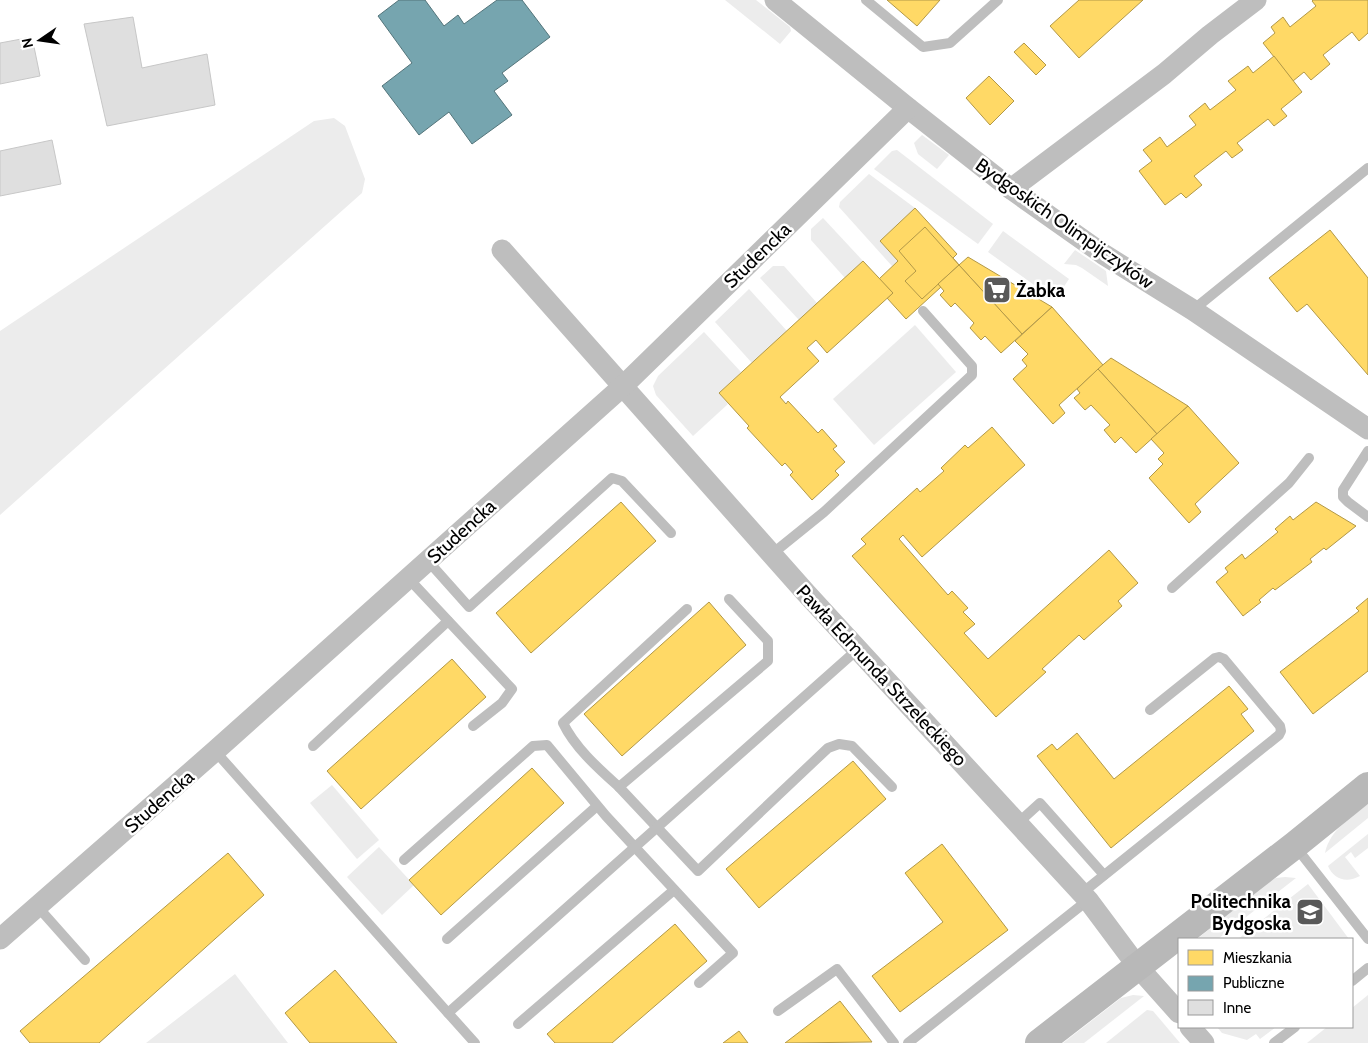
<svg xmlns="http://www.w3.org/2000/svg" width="1368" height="1043" viewBox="0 0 1368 1043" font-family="Cabin,sans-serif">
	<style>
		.green { fill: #ececec }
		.homes { fill: #ffd966; stroke: #b29847 }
		.public { fill: #76a5af; stroke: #53747a }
		.building { fill: #dfdfdf; stroke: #c7c7c7 }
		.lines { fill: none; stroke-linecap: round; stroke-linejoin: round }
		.lane { stroke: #bebebe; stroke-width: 10 }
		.street { stroke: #bebebe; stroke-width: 21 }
		.secondary { stroke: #b8b8b8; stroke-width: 28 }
		.labels { text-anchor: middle; stroke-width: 5; stroke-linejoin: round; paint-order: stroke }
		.street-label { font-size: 19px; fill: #000; stroke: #fff }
		.poi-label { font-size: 19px; font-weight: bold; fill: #000; stroke: #fff; text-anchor: start }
	</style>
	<rect width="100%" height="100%" fill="#fff"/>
	<g class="green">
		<polygon points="725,0 756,0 790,27 791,31 780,44"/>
		<polygon points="334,118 345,126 365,179 362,193 0,515 0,331 314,121"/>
		<polygon points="922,135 949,155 937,169 918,154 914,143"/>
		<polygon points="897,150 993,224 978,244 874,169 892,151"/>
		<polygon points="869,174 915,208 880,241 898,261 892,266 839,207 840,202"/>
		<polygon points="823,218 863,261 845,278 811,240 811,229"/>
		<polygon points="1003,231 1069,279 1055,300 988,252"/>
		<polygon points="1075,250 1106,271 1108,286 1082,268 1076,265 1064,264"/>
		<polygon points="773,266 784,266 817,303 799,320 760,278"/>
		<polygon points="749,289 787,331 752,363 715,322"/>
		<polygon points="915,325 956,372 874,445 833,399"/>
		<polygon points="704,332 741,372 719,393 728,404 693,436 656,395 653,386 658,376"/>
		<polygon points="332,785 379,840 357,859 310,803"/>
		<path d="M1368,804V818L1325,853C1330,830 1350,818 1368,804Z"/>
		<path d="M1368,834V848L1355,858L1351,852L1345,857L1360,876C1347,883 1334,880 1328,866Z"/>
		<polygon points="379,847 414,885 382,915 347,877"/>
		<polygon points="1285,877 1296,878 1218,939 1197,939 1270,881 1276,878"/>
		<polygon points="1308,884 1349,939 1238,939"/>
		<polygon points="235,974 288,1043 146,1043"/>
		<polygon points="1133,995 1144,996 1084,1043 1063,1043 1121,998"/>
		<polygon points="1368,995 1368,1043 1307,1043 1327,1027 1352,1027 1352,1008"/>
		<polygon points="1147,1010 1153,1011 1180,1043 1106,1043"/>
		<polygon points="1217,1027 1276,1027 1260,1039 1256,1034 1247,1040 1222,1033"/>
	</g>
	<g class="homes">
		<polygon points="887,0 940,0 917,26"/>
		<polygon points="1079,0 1143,0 1079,58 1050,26"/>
		<polygon points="1313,0 1368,0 1368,33 1359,41 1352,32 1323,55 1330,64 1311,80 1304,72 1293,81 1263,43 1275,33 1271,27 1283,17 1290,27 1316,6 1312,1"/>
		<polygon points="1024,43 1046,65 1036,75 1014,52"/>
		<polygon points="1274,56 1302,92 1281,109 1287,116 1274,126 1268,119 1237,143 1243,150 1232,158 1226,151 1194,176 1202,185 1186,198 1181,193 1165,205 1139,171 1152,161 1143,150 1160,137 1167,147 1196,125 1189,116 1205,103 1210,110 1236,90 1228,81 1248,66 1253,73"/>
		<polygon points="989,76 1014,101 990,125 966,98"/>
		<polygon points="915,208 957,254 953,258 959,265 938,284 941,287 906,319 887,298 893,293 879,279 898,261 880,241"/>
		<polygon points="925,227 959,265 922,299 905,281 916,271 899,251"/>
		<polygon points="1330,230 1368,278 1368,375 1307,304 1297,312 1269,278"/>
		<polygon points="968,257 1052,307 1022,334 959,265"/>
		<polygon points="863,261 893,293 827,353 816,340 807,348 819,361 780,397 786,404 788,401 818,433 822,429 837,446 833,449 845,462 835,471 839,475 812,500 790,475 793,472 785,463 782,466 747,428 749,426 719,393"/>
		<polygon points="959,265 1022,334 1001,353 985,336 981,340 970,328 974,323 955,303 951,307 940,295 944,291 938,284"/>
		<polygon points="1052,307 1103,365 1059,405 1065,413 1053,424 1013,379 1027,366 1022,360 1028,354 1015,341"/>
		<polygon points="1111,358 1188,406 1157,434 1098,369"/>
		<polygon points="1098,369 1157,434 1136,453 1121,437 1115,443 1104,430 1110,425 1091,405 1085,410 1074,398 1080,393 1077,389"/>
		<polygon points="1188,406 1239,463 1195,504 1201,512 1189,523 1149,478 1163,464 1158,459 1164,453 1151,439"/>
		<polygon points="992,427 1025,465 922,557 903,535 899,539 948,595 952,591 968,608 963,612 975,624 964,633 988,659 1109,550 1138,583 1118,601 1122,606 1084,640 1079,635 1042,669 1046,672 996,717 852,556 866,544 861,539 917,488 920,492 944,471 941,468 965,445 968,448"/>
		<polygon points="621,502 656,541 531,653 496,613"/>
		<polygon points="1316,502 1356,526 1326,550 1324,548 1310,559 1312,562 1275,590 1273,588 1259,600 1261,602 1243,616 1216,582 1228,572 1225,568 1242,554 1245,559 1278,532 1275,529 1290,516 1293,520"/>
		<polygon points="1368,598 1368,671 1313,714 1280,672 1359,611 1356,608"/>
		<polygon points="709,602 746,645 622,756 584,714"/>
		<polygon points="452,659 486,697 361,809 327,771"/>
		<polygon points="1229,686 1248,709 1241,714 1254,731 1111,848 1037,756 1052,744 1057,750 1077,733 1114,779"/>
		<polygon points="853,761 886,799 759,908 726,869"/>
		<polygon points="532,768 564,803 441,915 409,880"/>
		<polygon points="942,844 1008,930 900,1012 872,976 943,922 905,873"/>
		<polygon points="228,853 264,895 99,1043 30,1043 20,1031"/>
		<polygon points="675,924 707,961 612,1043 555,1043 547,1034"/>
		<polygon points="335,970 397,1043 310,1043 285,1013"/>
		<polygon points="840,1001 872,1042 785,1043"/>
		<polygon points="739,1031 748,1043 723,1043"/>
	</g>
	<polygon class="public" points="399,0 425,0 444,26 458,15 464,24 497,0 522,0 550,37 502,73 508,81 494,91 512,115 472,144 449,112 419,135 382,86 412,63 378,16"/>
	<g class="building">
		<polygon points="133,17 142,68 207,54 215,105 107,126 84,24"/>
		<polygon points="32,37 40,76 0,84 0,43"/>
		<polygon points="52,140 61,184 0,196 0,151"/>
	</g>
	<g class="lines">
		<g class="lane">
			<polyline points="866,0 923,47 950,43 998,0"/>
			<polyline points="1193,310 1368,168"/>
			<polyline points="1368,451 1343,490 1343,497 1348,502 1368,517"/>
			<polyline points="772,554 824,512 972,375 972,366 923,311"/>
			<polyline points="428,561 469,607 612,478 622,481 671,533"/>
			<polyline points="408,578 512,689 502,703 473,726"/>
			<polyline points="1172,588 1289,483 1309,458"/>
			<polyline points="729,599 768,641 768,661 619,787 698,871 828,748 839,744 852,746 892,787"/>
			<polyline points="313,746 448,621"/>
			<polyline points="215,751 448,1013"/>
			<path d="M619,787C599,769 575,748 563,723L687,609"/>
			<polyline points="1018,823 1040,803 1104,875"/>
			<polyline points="1295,846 1368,939"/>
			<polyline points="404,860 533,746 547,745 606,816 733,953 699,983"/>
			<polyline points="1082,893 1279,735 1281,731 1280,726 1224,659 1219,657 1215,658 1150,710"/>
			<polyline points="37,906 85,960"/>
			<polyline points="447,939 597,806"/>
			<polyline points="1352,981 1368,968"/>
			<polyline points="778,1011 837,969 894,1043"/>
			<polyline points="518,1024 674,890"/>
			<polyline points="475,1043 448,1013 858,649"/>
			<polyline points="908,1043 1088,900"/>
			<polyline points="1274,1043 1295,1027"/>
		</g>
		<g class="street">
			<polyline points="775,0 908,108 1011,189 1103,254 1193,310 1368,429"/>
			<polyline points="1011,189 1164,74 1210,35 1256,0"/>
			<polyline points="502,250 806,593 1088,900 1138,967 1179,1013"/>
			<polyline points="0,939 215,751 622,387 908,108"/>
			<polyline points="1190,1027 1204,1043"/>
		</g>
		<polyline class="secondary" points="1039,1043 1295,845 1368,786"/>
	</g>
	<defs>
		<symbol id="supermarket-square" viewBox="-11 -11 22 22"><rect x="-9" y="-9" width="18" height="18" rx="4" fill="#595959" stroke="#fff"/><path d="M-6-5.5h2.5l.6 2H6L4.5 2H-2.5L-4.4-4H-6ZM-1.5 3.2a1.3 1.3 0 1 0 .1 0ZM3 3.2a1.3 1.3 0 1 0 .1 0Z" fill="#fff"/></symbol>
		<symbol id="university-square" viewBox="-11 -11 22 22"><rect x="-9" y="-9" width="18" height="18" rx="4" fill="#595959" stroke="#fff"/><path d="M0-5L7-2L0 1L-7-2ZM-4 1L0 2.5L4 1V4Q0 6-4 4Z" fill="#fff"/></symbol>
	</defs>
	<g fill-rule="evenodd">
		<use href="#supermarket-square" x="981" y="274" width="32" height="32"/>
		<use href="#university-square" x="1294" y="896" width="32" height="32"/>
	</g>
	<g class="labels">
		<g class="street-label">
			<text transform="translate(1065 223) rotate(35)" y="7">Bydgoskich Olimpijczyków</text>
			<text transform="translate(757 255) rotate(-44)" y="7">Studencka</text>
			<text transform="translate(461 531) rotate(-42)" y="7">Studencka</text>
			<text transform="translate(882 675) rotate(47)" y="7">Pawła Edmunda Strzeleckiego</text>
			<text transform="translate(159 801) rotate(-41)" y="7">Studencka</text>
		</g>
		<g class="poi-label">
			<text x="1016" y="297">Żabka</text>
			<text x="1291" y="908" text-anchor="end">Politechnika<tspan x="1291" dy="22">Bydgoska</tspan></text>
		</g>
	</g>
	<rect x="1178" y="938" width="175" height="90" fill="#ffffff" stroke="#999999"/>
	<rect x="1188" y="950" width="25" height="15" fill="#ffd966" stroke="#999999"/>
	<text x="1223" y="963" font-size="15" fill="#000000">Mieszkania</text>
	<rect x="1188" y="976" width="25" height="15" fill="#76a5af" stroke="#999999"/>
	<text x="1223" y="988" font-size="15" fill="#000000">Publiczne</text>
	<rect x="1188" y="1000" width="25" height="15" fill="#dfdfdf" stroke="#999999"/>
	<text x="1223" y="1013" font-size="15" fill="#000000">Inne</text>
	<g transform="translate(40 40) rotate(257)" stroke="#ffffff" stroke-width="4" paint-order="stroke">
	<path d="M0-4L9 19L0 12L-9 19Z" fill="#000000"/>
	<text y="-8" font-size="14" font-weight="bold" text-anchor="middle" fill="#000000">N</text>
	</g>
</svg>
